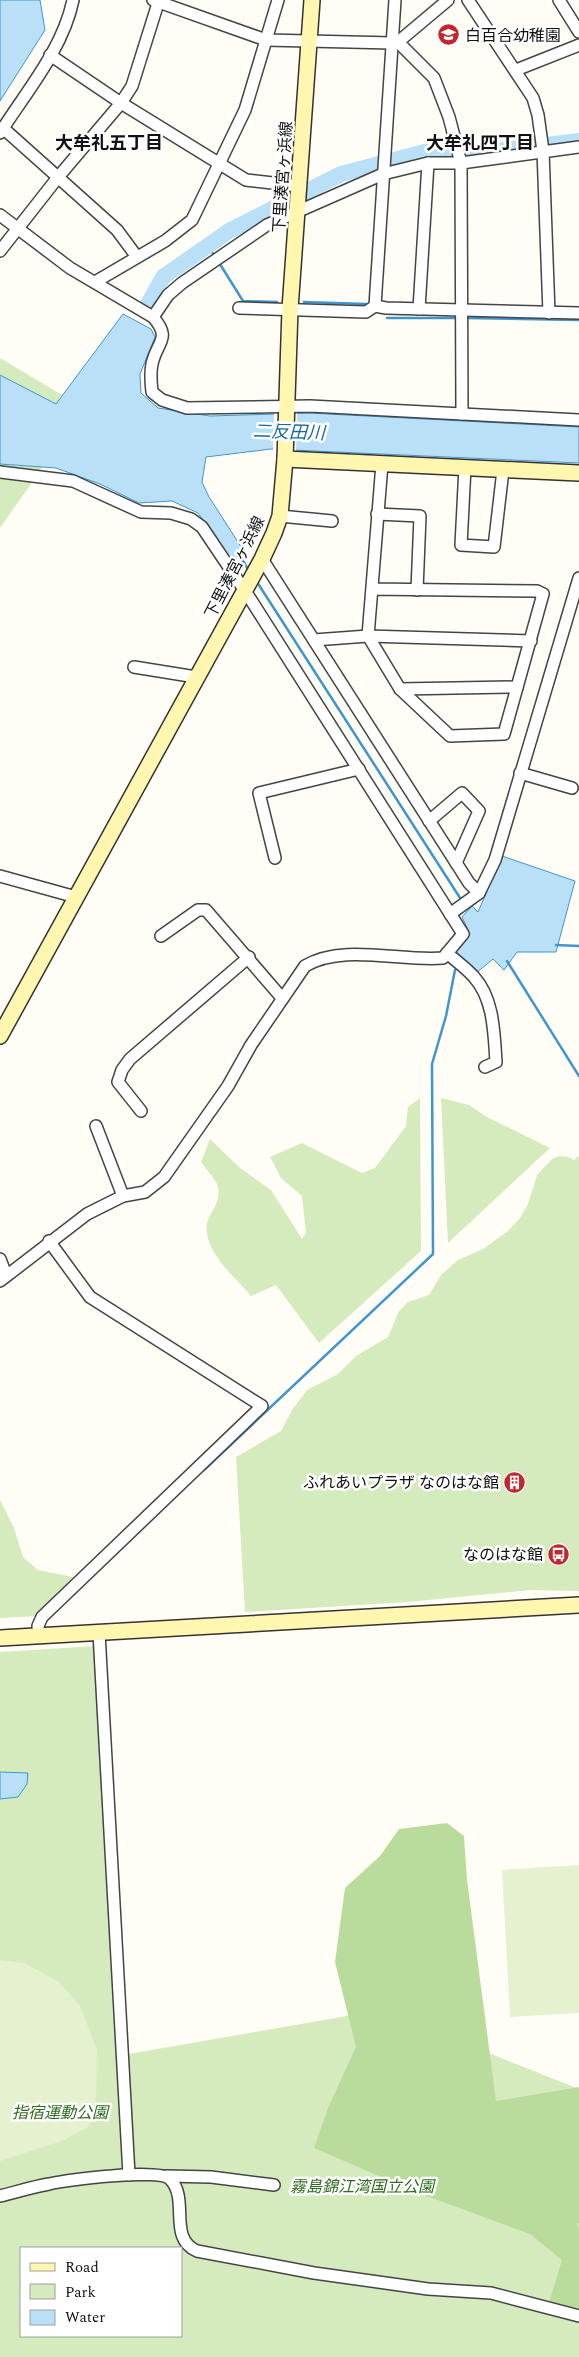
<svg xmlns="http://www.w3.org/2000/svg" width="579" height="2357" viewBox="0 0 579 2357" font-family="Spectral,'Noto Sans JP',serif">
	<style>
		.green { fill: #d5ebbd; fill-rule: evenodd }
		.forest { fill: #b9dc9c }
		.pitch { fill: #e6f2cf }
		.water { fill: #b9e0f7; stroke: #3f96cf }
		.pier { fill: #fffdf5 }
		.lines { fill: none; stroke-linecap: round; stroke-linejoin: round }
		.stream { stroke: #3f96cf; stroke-width: 2.5 }
		.river { stroke: #b9e0f7; stroke-width: 16 }
		.street-casing { stroke: #444; stroke-width: 14 }
		.secondary-casing { stroke: #333; stroke-width: 18 }
		.street { stroke: #fff; stroke-width: 11 }
		.secondary { stroke: #fff6b0; stroke-width: 15 }
		.labels { text-anchor: middle; stroke-width: 5; stroke-linejoin: round; paint-order: stroke }
		.poi-label { font-size: 16px; fill: #111; stroke: #fff; text-anchor: end }
		.street-label { font-size: 16px; fill: #111; stroke: #fff }
		.park-label { font-size: 16px; font-style: italic; fill: #2f6b1f; stroke: #fff }
		.neighbourhood-label { font-size: 18px; font-weight: bold; fill: #111; stroke: #fff }
		.water-label { font-size: 18px; font-style: italic; fill: #1768a6; stroke: #fff }
	</style>
	<rect width="100%" height="100%" fill="#fffdf5"/>
	<g class="green">
		<polygon points="0,358 84,408 0,528"/>
		<path d="M420,1098L421,1251L319,1343L276,1285L251,1296C236,1278 211,1258 207,1234C203,1216 222,1207 218,1187C216,1179 206,1169 201,1162L210,1139L240,1168L271,1190L302,1239L306,1233L302,1196L281,1178L270,1157L302,1143L362,1173L375,1168L406,1126L408,1107Z"/>
		<polygon points="441,1098 469,1105 487,1117 550,1148 448,1243"/>
		<polygon points="559,1156 568,1157 574,1160 579,1156 579,1591 530,1590 408,1602 245,1612 236,1457 281,1431 292,1410 307,1390 338,1374 356,1356 388,1337 399,1311 408,1302 429,1295 441,1275 458,1260 483,1249 508,1231 520,1218 528,1204 537,1175 552,1159"/>
		<polygon points="0,1500 14,1528 23,1557 38,1570 73,1577 38,1616 0,1618"/>
		<path d="M96,1646L117,2056L381,2010L579,2089V2357H0V1652ZM21,2248H181V2336H21Z"/>
	</g>
	<polygon class="forest" points="447,1823 464,1836 467,1880 496,2101 579,2087 579,2223 577,2224 579,2229 579,2308 549,2303 562,2260 530,2234 416,2192 314,2148 328,2108 356,2047 335,1962 345,1888 380,1856 399,1829"/>
	<g class="pitch">
		<polygon points="579,1865 579,2013 510,2017 502,1870"/>
		<polygon points="0,1960 24,1963 59,1982 80,2006 97,2050 96,2103 88,2127 62,2141 0,2161"/>
	</g>
	<g class="water">
		<polygon points="0,0 40,0 45,30 0,101"/>
		<polygon points="123,314 151,329 155,337 140,374 141,393 158,408 210,416 309,413 579,427 579,463 271,449 206,457 202,482 209,497 247,556 237,569 198,513 172,501 139,503 100,484 56,468 0,464 0,375 56,404"/>
		<polygon points="502,856 575,881 556,952 517,952 504,970 493,959 475,974 456,951 470,934 462,917 472,906 478,912"/>
		<polygon points="0,1772 28,1773 27,1784 18,1797 0,1799"/>
	</g>
	<polygon class="pier" points="297,411 296,451 273,450 274,412"/>
	<g class="lines">
		<g class="stream">
			<polyline points="208,245 215,257"/>
			<polyline points="218,261 243,301 277,302"/>
			<polyline points="304,302 366,304"/>
			<polyline points="387,318 458,318"/>
			<polyline points="466,318 579,320"/>
			<polyline points="242,559 249,571"/>
			<polyline points="257,582 462,901"/>
			<polyline points="556,945 579,946"/>
			<polyline points="507,961 579,1076"/>
			<polyline points="204,1470 433,1254 432,1064 446,1016 455,970"/>
		</g>
		<polyline class="river" points="147,306 163,277 229,231 341,174 425,152 454,156 579,141"/>
		<defs>
			<g id="street">
				<polyline points="153,0 266,40 392,43 398,42 448,0"/>
				<polyline points="468,0 533,98 538,115 543,151 549,313"/>
				<polyline points="559,0 579,32"/>
				<polyline points="398,42 434,78 449,117 461,163 462,414"/>
				<polyline points="50,55 121,103 246,180 299,186"/>
				<polyline points="516,70 579,45"/>
				<polyline points="3,128 117,230 137,257"/>
				<path d="M0,133C26,92 63,49 73,0"/>
				<path d="M0,215L70,268L153,317C172,339 157,341 152,364C150,373 151,383 152,392L162,400L187,408L310,406L579,420"/>
				<polyline points="0,251 59,176 121,103 132,86 159,0"/>
				<polyline points="95,282 165,241 192,220 245,110 278,0"/>
				<polyline points="375,306 395,0"/>
				<polyline points="239,308 366,312 375,306 386,308 579,313"/>
				<polyline points="419,309 428,163"/>
				<polyline points="153,317 168,295 182,283 267,225 383,174 428,163 461,163 579,147"/>
				<polyline points="465,467 461,545 494,547 503,470"/>
				<path d="M0,472L73,481L141,512L171,513L191,519L202,527L251,600L463,934L443,958C401,962 343,943 305,966L251,1045L228,1086L164,1177L145,1192L123,1196L87,1214L0,1281"/>
				<polyline points="377,514 420,516 417,590"/>
				<polyline points="280,516 332,521"/>
				<polyline points="262,559 469,883 479,893"/>
				<polyline points="372,589 537,591 543,594 504,734 450,736 400,689 368,636 382,464"/>
				<polyline points="314,640 368,636 531,641"/>
				<polyline points="134,667 196,677"/>
				<polyline points="400,689 517,687"/>
				<polyline points="520,773 572,788"/>
				<polyline points="429,821 462,793 479,811 456,863"/>
				<polyline points="275,858 259,793 359,769"/>
				<polyline points="0,876 76,897"/>
				<polyline points="450,914 479,893 495,860 579,578"/>
				<polyline points="161,936 198,910 206,910 282,998"/>
				<path d="M447,953C456,961 466,968 474,977C494,999 494,1033 496,1062L485,1067"/>
				<polyline points="141,1111 118,1082 122,1070 130,1059 249,957"/>
				<polyline points="96,1126 123,1196"/>
				<polyline points="0,1259 6,1275"/>
				<polyline points="99,1633 129,2175"/>
				<polyline points="39,1637 38,1626 42,1617 262,1406 90,1297 49,1241"/>
				<polyline points="166,2176 211,2177 274,2185"/>
				<path d="M0,2196C16,2192 32,2187 49,2184C67,2180 159,2168 170,2179C190,2199 167,2238 197,2251L314,2273L428,2289L491,2293L579,2316"/>
			</g>
			<g id="secondary">
				<polyline points="285,459 579,473"/>
				<polyline points="0,1036 262,559 274,533 280,516 285,459 290,309 312,0"/>
				<polyline points="0,1638 579,1605"/>
			</g>
		</defs>
		<use href="#street" class="street-casing"/>
		<use href="#secondary" class="secondary-casing"/>
		<use href="#street" class="street"/>
		<use href="#secondary" class="secondary"/>
	</g>
	<defs>
		<symbol id="school-disc" viewBox="-11 -11 22 22"><circle r="9.5" fill="#c4262e" stroke="#fff"/><path d="M0-5L7-2L0 1L-7-2ZM-4 1L0 2.5L4 1V4Q0 6-4 4Z" fill="#fff"/></symbol>
		<symbol id="building-disc" viewBox="-11 -11 22 22"><circle r="9.5" fill="#c4262e" stroke="#fff"/><path d="M-4-6H4V6H1V3H-1V6H-4ZM-2.5-4.3h1.7v1.8h-1.7ZM.8-4.3h1.7v1.8H.8ZM-2.5-1h1.7V.8h-1.7ZM.8-1h1.7V.8H.8Z" fill="#fff"/></symbol>
		<symbol id="bus-disc" viewBox="-11 -11 22 22"><circle r="9.5" fill="#c4262e" stroke="#fff"/><path d="M-5-6H5V4H4V6H2V4H-2V6H-4V4H-5ZM-3.5-4V0h7V-4ZM-3.5 1.2v1.5H-2V1.2ZM2 1.2v1.5H3.5V1.2Z" fill="#fff"/></symbol>
	</defs>
	<g fill-rule="evenodd">
		<use href="#school-disc" x="436" y="22" width="25" height="25"/>
		<use href="#building-disc" x="502" y="1470" width="25" height="25"/>
		<use href="#bus-disc" x="546" y="1542" width="25" height="25"/>
	</g>
	<g class="labels">
		<g class="poi-label">
			<text x="465" y="41" text-anchor="start">白百合幼稚園</text>
			<text x="499" y="1488">ふれあいプラザ なのはな館</text>
			<text x="543" y="1560">なのはな館</text>
		</g>
		<g class="street-label">
			<text transform="translate(282 177) rotate(-86)" y="6">下里湊宮ヶ浜線</text>
			<text transform="translate(234 567) rotate(-63)" y="6">下里湊宮ヶ浜線</text>
		</g>
		<g class="park-label">
			<text x="60" y="2118">指宿運動公園</text>
			<text x="362" y="2192">霧島錦江湾国立公園</text>
		</g>
		<g class="neighbourhood-label">
			<text x="109" y="149">大牟礼五丁目</text>
			<text x="480" y="149">大牟礼四丁目</text>
		</g>
		<g class="water-label">
			<text transform="translate(289 432) rotate(2)" y="6">二反田川</text>
		</g>
	</g>
	<rect x="20" y="2247" width="162" height="90" fill="#ffffff" stroke="#a0a0a0"/>
	<rect x="30" y="2263" width="25" height="8" fill="#fff6b0" stroke="#a0a0a0"/>
	<text x="65" y="2272" font-size="15" fill="#111111">Road</text>
	<rect x="30" y="2284" width="25" height="15" fill="#d5ebbd" stroke="#a0a0a0"/>
	<text x="65" y="2297" font-size="15" fill="#111111">Park</text>
	<rect x="30" y="2310" width="25" height="15" fill="#b9e0f7" stroke="#a0a0a0"/>
	<text x="65" y="2322" font-size="15" fill="#111111">Water</text>
</svg>
